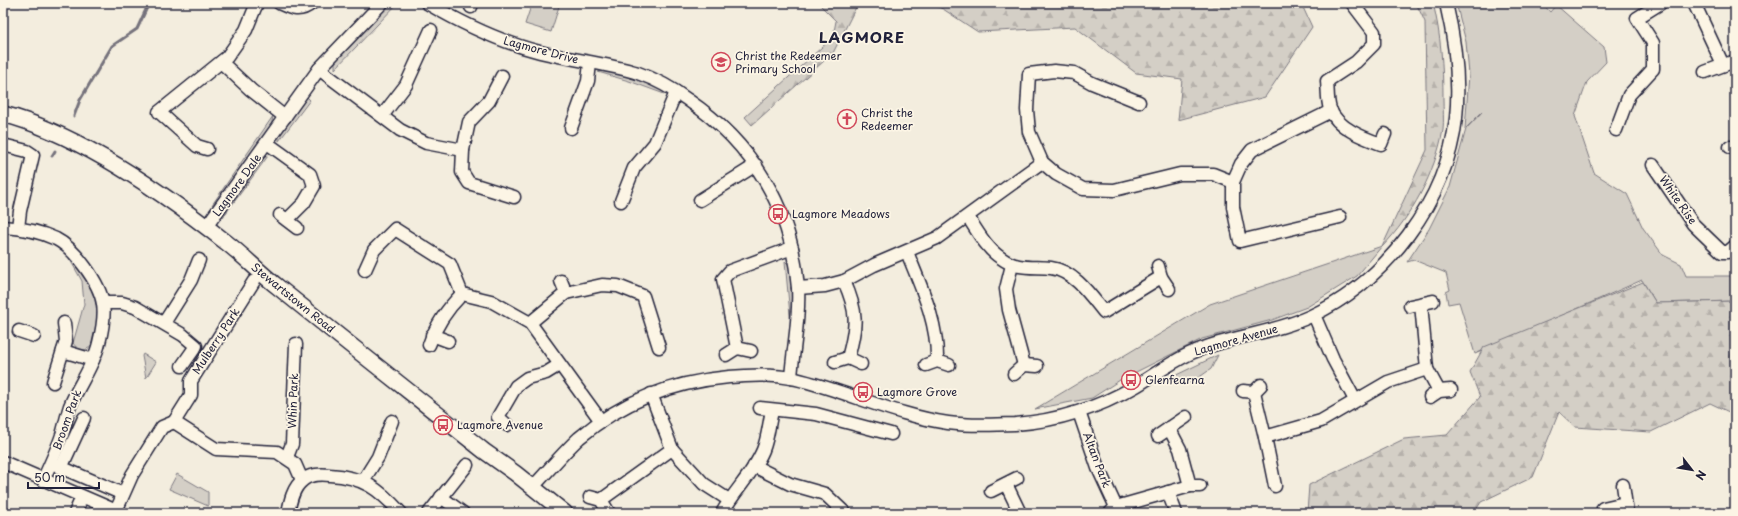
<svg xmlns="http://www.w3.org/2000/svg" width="1738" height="516" viewBox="0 0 1738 516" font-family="'Playpen Sans',sans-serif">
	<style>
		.grass { fill: #d4cfc6; stroke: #7b7880 }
		.forest { fill: url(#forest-firs); stroke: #7b7880 }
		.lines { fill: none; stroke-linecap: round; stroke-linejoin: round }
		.stream { stroke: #75727b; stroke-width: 3 }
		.minor-casing { stroke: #22223b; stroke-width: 15 }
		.major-casing { stroke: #22223b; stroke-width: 18 }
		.minor { stroke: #fcf5e5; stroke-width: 12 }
		.major { stroke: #fcf5e5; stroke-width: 15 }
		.labels { text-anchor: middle; stroke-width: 3.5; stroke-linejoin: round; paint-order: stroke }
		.street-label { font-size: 11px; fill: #22223b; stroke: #fcf5e5 }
		.poi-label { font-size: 11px; fill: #22223b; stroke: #fcf5e5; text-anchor: start }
		.district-label { font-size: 15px; font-weight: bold; letter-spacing: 1px; fill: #22223b; stroke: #fcf5e5 }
	</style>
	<defs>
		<pattern id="forest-firs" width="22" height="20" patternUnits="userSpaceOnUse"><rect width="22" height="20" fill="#d4cfc6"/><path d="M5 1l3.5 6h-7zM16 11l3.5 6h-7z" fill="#b6b1ab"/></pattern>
	</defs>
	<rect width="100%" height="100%" fill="#f3edde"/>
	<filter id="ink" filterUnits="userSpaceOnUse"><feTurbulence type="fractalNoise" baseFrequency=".025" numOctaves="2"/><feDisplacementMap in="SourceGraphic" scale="8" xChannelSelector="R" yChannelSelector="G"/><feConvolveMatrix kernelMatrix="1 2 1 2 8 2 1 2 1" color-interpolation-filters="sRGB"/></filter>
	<g filter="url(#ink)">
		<g class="grass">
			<polygon points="390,3 398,3 335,69 335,62 338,57"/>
			<polygon points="532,3 560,3 551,32 525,24"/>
			<polygon points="1456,3 1519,3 1521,8 1542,3 1550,12 1556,5 1604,47 1606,62 1587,82 1575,116 1594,173 1627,194 1643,228 1663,255 1681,264 1686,276 1735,276 1735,301 1656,303 1642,280 1475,354 1459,302 1448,304 1446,292 1450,290 1446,273 1414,260 1407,262 1429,229 1450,187 1466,129 1482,112 1465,129 1469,74 1466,42"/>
			<path d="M605,70C621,74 659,81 667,95L629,81L598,72Z"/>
			<polygon points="307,97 310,100 279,141 279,134"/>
			<polygon points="273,116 271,127 226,190 212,205"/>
			<polygon points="268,156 223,217 221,215 263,158"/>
			<polygon points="1382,246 1357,276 1307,307 1272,320 1202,339 1120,380 1092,398 1035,409 1210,304"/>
			<path d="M68,256C79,268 91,282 96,297C100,309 99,350 83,350C78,350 76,347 73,343L84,304L82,281Z"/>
			<polygon points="785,261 790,266 793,305 791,326"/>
			<polygon points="143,354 156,362 146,378 142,356"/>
			<polygon points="1218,355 1211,369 1191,383 1166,383 1168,379"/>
			<polygon points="177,474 208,492 208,506 169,489"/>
		</g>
		<g class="forest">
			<polygon points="818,3 863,3 855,9 833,53 752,125 745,117 833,37 836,21"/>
			<polygon points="928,3 1301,3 1312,27 1265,97 1178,120 1182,79 1136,73 1075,27 978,32 943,9"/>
			<path d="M1416,3H1433C1441,35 1443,66 1443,99C1443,109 1444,120 1443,130C1435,173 1412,216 1382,247L1427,150L1425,22Z"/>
			<polygon points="1643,282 1656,303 1735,301 1735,412 1731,413 1710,403 1651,432 1575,427 1559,412 1533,477 1481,502 1474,513 1307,513 1309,485 1404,439 1447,435 1480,397 1470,372 1484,347"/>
		</g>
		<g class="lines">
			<g class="stream">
				<polyline points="74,116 80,100 112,46 137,29 149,3"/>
				<polyline points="52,156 55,151"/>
			</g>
			<defs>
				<g id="minor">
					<path d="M279,3C292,9 300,13 312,3"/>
					<path d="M427,3C463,24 500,42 540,52C572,60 606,63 638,73C655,79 673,89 688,100C753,144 792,209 798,288C800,318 793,348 791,378"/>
					<path d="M1352,3L1374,32V44L1356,62L1327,81C1328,90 1327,100 1330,109C1337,128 1364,138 1381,144L1385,134"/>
					<polyline points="1694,3 1723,65"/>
					<polyline points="471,7 472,3"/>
					<polyline points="221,62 251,90 285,117"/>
					<polyline points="319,69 400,130 426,143 463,150 469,122 489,101 502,76"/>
					<polyline points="1705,72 1735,61"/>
					<polyline points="1139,102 1092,83 1074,73 1054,71 1029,74 1027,110 1029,132 1042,162 1056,174 1083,189 1114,190 1180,174 1213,174 1233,182"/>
					<polyline points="1331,111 1252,150 1241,164 1233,182 1233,207 1240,241 1340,217"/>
					<polyline points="382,116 406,85 431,30"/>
					<polyline points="571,128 588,81 590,63"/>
					<polyline points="1616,130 1629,95 1653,69 1653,43 1637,18 1661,3"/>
					<polyline points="267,143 310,174 314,186 304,203 287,220"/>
					<polyline points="3,145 27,151 33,155 20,211 18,228"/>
					<polyline points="1730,147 1735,148"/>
					<polyline points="207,149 197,146 159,112 227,57 246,30 257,3"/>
					<polyline points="463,150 462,172 469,183 514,197"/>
					<polyline points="1653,165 1693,224 1722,252 1728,252 1735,246"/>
					<polyline points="700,200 756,165"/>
					<polyline points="621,201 634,168 655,143 676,92"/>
					<polyline points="280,215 297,228"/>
					<path d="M968,217C977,231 987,249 1001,258C1017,270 1033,266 1051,268C1074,271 1091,296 1104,312L1161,277"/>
					<path d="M3,227C22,228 39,231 56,239C74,248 100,283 103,304C105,316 102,331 99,343C94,365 79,384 70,406C67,415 65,425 62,435C57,450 50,465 43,480"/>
					<polyline points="206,227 319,69 382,3"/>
					<path d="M907,252C921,287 938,322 937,361"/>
					<polyline points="1012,265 1006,289 1009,310 1024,365"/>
					<polyline points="1158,266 1161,277 1169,289"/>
					<polyline points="365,270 374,250 395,229 450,264 462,294"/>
					<polyline points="254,281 191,381 191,395 174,422 216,449 277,452 295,464 302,480"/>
					<polyline points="561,281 566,293"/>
					<path d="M844,281C858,312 857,325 848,358"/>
					<polyline points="798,288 825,286 844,281 874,265 937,238 1042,162"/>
					<polyline points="103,303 122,303 135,307 183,335 196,346 182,366"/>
					<polyline points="1421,304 1427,369 1439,391"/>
					<polyline points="1410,306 1433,301"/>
					<polyline points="1314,315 1333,359 1355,400"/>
					<polyline points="164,323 191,280 199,260"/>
					<polyline points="530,323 566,293 602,285 618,286 643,296 659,347"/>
					<polyline points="19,331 34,336"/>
					<polyline points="432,335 448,341"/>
					<path d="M429,345C436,325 447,309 462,294L491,301L530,323L601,421"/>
					<polyline points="737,348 723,279 730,271 792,248"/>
					<polyline points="63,351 93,360"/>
					<polyline points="726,355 737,348 751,351"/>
					<polyline points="835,362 848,358 861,364"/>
					<polyline points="926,365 937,361 949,365"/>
					<polyline points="1014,374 1024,365 1037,366"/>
					<polyline points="53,382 66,341 64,323"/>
					<polyline points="1243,391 1254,392 1261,385"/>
					<polyline points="1254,392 1265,437 1275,486"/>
					<polyline points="651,394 672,449 704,484 729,500"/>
					<polyline points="1430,397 1439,391 1451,390"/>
					<polyline points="760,408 816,414 891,434"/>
					<polyline points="1079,412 1098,468 1116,507"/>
					<polyline points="507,425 498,417 516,386 527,378 546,373 559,365"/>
					<polyline points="1169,428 1180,449 1190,486"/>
					<polyline points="1158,436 1186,417"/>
					<polyline points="1265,437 1321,421 1388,382 1427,369"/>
					<polyline points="287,457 292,444 296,344"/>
					<polyline points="3,462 121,513"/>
					<polyline points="58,466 123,494"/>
					<polyline points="754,466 790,484 825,494 845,513"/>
					<polyline points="61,468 84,418"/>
					<polyline points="363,481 378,457 392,421"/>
					<polyline points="1006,484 1020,513"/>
					<polyline points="1623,485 1627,513"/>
					<path d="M533,487C548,471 563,453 579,438C622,401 674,382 729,377C750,375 775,374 796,379C846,391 898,416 948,423C970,426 993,425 1015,424C1058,421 1100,407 1136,386C1154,375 1170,363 1189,354C1228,336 1272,334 1311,316C1386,281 1447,201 1456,118C1460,79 1455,41 1446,3"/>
					<polyline points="991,491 1017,478"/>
					<polyline points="1168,492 1176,513"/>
					<polyline points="441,497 463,513"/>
					<polyline points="590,497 601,500 609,513"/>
					<polyline points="601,500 672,449"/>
					<polyline points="1603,508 1625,503"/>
					<polyline points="116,511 132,475 162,427 174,422"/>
					<polyline points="75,513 82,497"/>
					<path d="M288,513C290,502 293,487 303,480C310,474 321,474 330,475C364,477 379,489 401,513"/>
					<polyline points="429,513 467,465"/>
					<path d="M722,513C734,491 753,474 763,450C768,438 769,423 772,411"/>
					<polyline points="1110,513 1116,507 1190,486 1200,486"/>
				</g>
				<path id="major" d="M3,114C80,134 165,194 227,243C245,257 260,273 278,287C346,342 415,396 484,451L515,473L565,513"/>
			</defs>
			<use href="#minor" class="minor-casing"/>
			<use href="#major" class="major-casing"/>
			<use href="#minor" class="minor"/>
			<use href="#major" class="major"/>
		</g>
	</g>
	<defs>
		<symbol id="school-ring" viewBox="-11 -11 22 22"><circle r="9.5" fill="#fcf5e5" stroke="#d1495b" stroke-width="1.5"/><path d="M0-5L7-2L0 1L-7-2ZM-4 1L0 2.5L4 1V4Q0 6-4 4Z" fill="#d1495b"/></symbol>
		<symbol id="church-ring" viewBox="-11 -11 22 22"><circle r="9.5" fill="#fcf5e5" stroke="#d1495b" stroke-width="1.5"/><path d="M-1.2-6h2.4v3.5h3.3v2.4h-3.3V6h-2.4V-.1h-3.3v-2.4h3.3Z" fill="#d1495b"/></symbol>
		<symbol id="bus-ring" viewBox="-11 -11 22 22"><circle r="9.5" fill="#fcf5e5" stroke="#d1495b" stroke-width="1.5"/><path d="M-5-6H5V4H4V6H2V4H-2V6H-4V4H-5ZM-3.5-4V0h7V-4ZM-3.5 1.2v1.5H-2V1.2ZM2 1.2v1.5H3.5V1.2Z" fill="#d1495b"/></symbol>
	</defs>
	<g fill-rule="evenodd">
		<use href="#school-ring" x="710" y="51" width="22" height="22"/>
		<use href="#church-ring" x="836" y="108" width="22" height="22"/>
		<use href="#bus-ring" x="767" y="203" width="22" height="22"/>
		<use href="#bus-ring" x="1120" y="369" width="22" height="22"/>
		<use href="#bus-ring" x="852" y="381" width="22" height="22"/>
		<use href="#bus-ring" x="432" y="414" width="22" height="22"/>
	</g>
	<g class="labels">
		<g class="street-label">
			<text transform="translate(541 50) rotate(15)" y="4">Lagmore Drive</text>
			<text transform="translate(237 185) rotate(-54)" y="4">Lagmore Dale</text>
			<text transform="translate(1678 200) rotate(55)" y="4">White Rise</text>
			<text transform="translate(293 298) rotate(39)" y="4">Stewartstown Road</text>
			<text transform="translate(1236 340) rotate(-16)" y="4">Lagmore Avenue</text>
			<text transform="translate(216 341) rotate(-57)" y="4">Mulberry Park</text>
			<text transform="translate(293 401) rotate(-88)" y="4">Whin Park</text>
			<text transform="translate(67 420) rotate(-70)" y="4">Broom Park</text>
			<text transform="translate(1097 460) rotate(69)" y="4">Altan Park</text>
		</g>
		<g class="poi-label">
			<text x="735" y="60">Christ the Redeemer<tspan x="735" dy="13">Primary School</tspan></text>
			<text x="861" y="117">Christ the<tspan x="861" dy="13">Redeemer</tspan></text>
			<text x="792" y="218">Lagmore Meadows</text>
			<text x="1145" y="384">Glenfearna</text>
			<text x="877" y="396">Lagmore Grove</text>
			<text x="457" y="429">Lagmore Avenue</text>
		</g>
		<g class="district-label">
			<text x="862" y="43">LAGMORE</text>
		</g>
	</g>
	<rect width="1738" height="516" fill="none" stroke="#fcf5e5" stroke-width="16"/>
	<rect x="8" y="8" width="1722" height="500" fill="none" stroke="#22223b" stroke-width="1.5" filter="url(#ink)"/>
	<g transform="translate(1692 470) rotate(121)" stroke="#fcf5e5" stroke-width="3" paint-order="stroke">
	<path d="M0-3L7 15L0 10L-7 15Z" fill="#22223b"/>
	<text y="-6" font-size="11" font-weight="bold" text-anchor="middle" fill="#22223b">N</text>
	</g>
	<path d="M28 482v6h71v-6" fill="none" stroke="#22223b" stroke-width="2"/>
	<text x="34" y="482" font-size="12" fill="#22223b" stroke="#fcf5e5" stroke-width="3" paint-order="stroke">50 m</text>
</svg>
